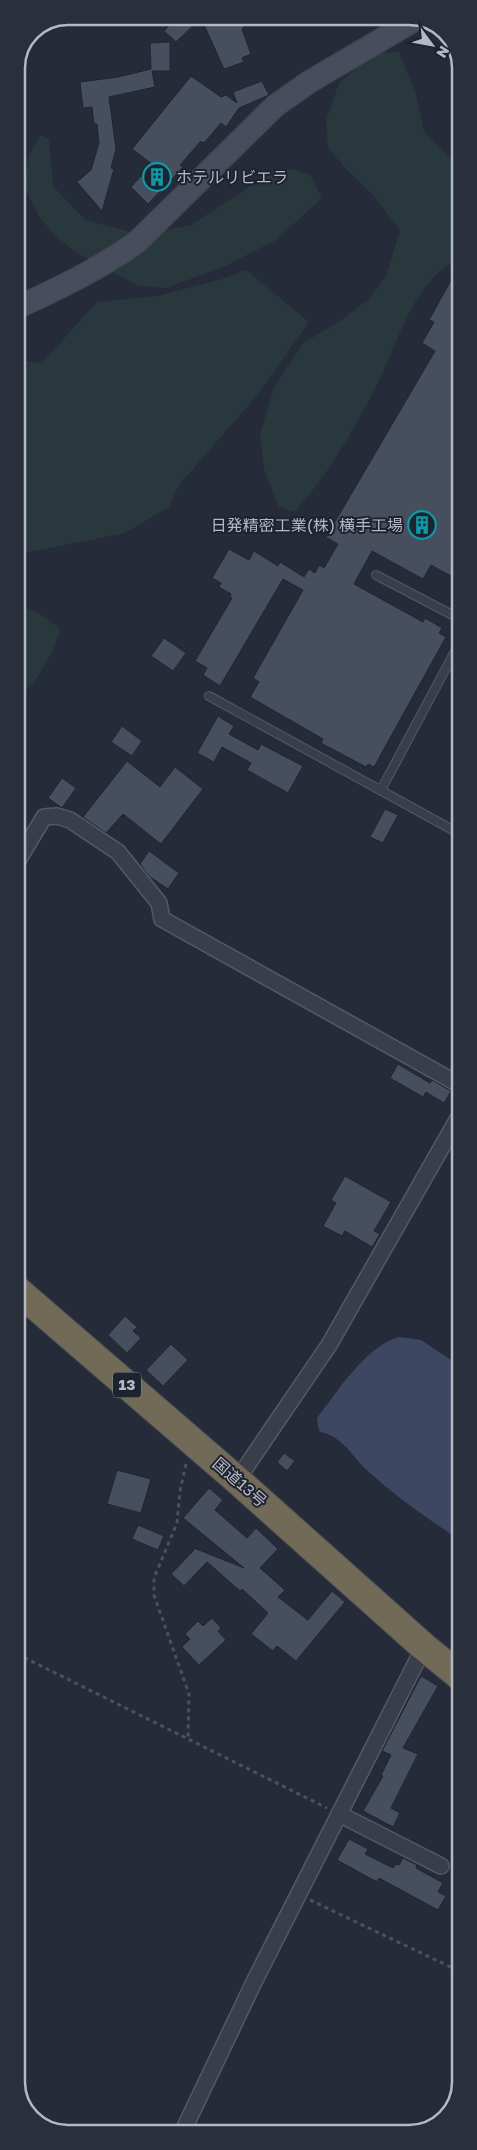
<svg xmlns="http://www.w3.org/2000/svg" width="477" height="2150" viewBox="0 0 477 2150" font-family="'Golos Text','Noto Sans JP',sans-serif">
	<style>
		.green { fill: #29383c }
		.water { fill: #3d4761 }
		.building { fill: #474e5e; stroke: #202532 }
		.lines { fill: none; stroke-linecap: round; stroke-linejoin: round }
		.lane-casing { stroke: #545966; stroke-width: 10 }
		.street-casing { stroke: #545966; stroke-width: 18 }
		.secondary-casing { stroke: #424754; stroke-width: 24 }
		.highway-casing { stroke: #414653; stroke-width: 30 }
		.path { stroke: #47555a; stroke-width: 3; stroke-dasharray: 4 4; stroke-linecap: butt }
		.lane { stroke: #393e4b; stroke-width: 8 }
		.street { stroke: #393e4b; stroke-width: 15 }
		.secondary { stroke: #484d5d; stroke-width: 21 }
		.highway { stroke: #706a57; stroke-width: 28 }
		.labels { text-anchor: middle; stroke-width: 4; stroke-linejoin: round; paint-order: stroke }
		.shield { fill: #1e2330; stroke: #888c99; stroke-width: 1 }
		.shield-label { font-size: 15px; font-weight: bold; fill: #b5b9c6 }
		.poi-label { font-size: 16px; fill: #b5b9c6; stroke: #1e2330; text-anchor: start }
		.street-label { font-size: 16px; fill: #b5b9c6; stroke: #1e2330 }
		.rim { fill: none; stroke: #b5b9c6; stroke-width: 2.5 }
	</style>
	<rect width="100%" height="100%" fill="#262b3a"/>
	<g class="green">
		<path d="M399,52L416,95L424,131L448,157L460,162V258C410,282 399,344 375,389C352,432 328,476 294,512L278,506L264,469L260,435L273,390L302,344L340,321L369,299L386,276L400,230L371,193L349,172L328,148L326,121L339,83L374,53Z"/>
		<polygon points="40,135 49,139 53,186 85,220 143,235 191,225 273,171 293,169 310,175 322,198 276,240 223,267 166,288 138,286 77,253 58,238 39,217 24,186 29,155"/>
		<polygon points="246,270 309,322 259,393 179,485 169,507 125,533 29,552 16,550 16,368 28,361 41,364 97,302 157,296 222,279"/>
		<path d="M17,607C35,609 46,617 60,629C53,656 37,681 17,700Z"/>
	</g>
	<path class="water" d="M399,1337L421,1340L460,1366V1540C429,1520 398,1498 370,1473C352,1458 345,1437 320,1432L318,1426L317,1418C337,1392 366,1346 399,1337Z"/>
	<g class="building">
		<polygon points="178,16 254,16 242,29 251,54 242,58 244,62 224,69 201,18 176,42 164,31"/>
		<polygon points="170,42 170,71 152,71 155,87 109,97 116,149 111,168 114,169 102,211 77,182 91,170 99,143 97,124 94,124 92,107 83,108 80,82 118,77 151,69 150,43"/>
		<polygon points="191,76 221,97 226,95 237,103 233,92 262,81 269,95 239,108 226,127 221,123 204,143 201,141 180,165 183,167 172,179 132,149"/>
		<polygon points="141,176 167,184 148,204 131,187"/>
		<polygon points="460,264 460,487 451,504 460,509 454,524 460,528 460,581 431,565 423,579 372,551 354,584 423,622 425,618 442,628 439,633 446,637 374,767 368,764 366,767 321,743 323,739 250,697 259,682 253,678 303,590 283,579 220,686 203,675 207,668 195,661 232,598 230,597 231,594 219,587 221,583 212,578 229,549 249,560 254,551 278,566 280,562 304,577 309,569 315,573 319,565 324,568 338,544 326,537 435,351 422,343 434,322 429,320"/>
		<polygon points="164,638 186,653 173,671 151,656"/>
		<polygon points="218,716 234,726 229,734 258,750 261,744 303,766 288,793 247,770 251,763 222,747 214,762 197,753"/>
		<polygon points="122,726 142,741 132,756 111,742"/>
		<polygon points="127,761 160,787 175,767 203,789 161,844 123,814 106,833 83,817"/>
		<polygon points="62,778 76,788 62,808 48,798"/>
		<polygon points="385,809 398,815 383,843 370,837"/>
		<polygon points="149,851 179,873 168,889 150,877 140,864"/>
		<polygon points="398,1064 430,1083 432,1080 451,1091 444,1103 426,1092 423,1097 390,1078"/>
		<polygon points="345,1176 391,1202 374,1231 380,1234 372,1247 345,1231 342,1236 323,1226 336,1203 331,1200"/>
		<polygon points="125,1316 137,1327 133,1331 141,1338 127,1353 108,1335"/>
		<polygon points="171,1344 188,1360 163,1386 146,1370"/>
		<polygon points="284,1453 295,1461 287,1471 277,1462"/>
		<polygon points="117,1470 151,1479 141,1513 107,1504"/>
		<polygon points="209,1488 223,1500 215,1510 247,1538 256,1528 278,1549 260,1568 285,1590 278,1597 308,1620 332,1591 345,1602 296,1661 277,1646 273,1651 251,1634 268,1613 242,1589 240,1591 207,1562 184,1586 171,1574 194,1550 194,1548 244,1568 183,1518"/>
		<polygon points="138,1525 164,1536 158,1550 132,1539"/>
		<polygon points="212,1618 221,1628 218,1631 226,1640 199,1665 182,1647 190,1639 185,1634 198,1621 203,1626"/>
		<polygon points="421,1676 438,1686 403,1748 418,1754 391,1808 400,1813 393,1827 363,1811 383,1776 381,1775 391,1755 382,1751"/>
		<polygon points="349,1839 368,1849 365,1854 393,1868 396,1864 399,1865 403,1858 417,1865 416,1868 443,1883 438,1892 446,1896 438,1910 379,1878 377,1882 337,1860"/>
	</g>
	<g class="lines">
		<defs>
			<g id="lane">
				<polyline points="376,575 460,619"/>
				<polyline points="209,696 460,834"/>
				<polyline points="381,790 460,642"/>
			</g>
			<g id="street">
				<polyline points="17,862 44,817 57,816 70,820 118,852 159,903 162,919 460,1085"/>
				<polyline points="237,1480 329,1345 460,1115"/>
				<polyline points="339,1814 441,1866"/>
				<polyline points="182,2133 254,1982 424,1647"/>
			</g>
			<path id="secondary" d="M16,308C58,289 99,269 137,242L275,106L309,82L418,18"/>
			<polyline id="highway" points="17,1290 237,1480 424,1647 461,1677"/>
		</defs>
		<use href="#lane" class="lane-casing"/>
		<use href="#street" class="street-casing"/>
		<use href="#secondary" class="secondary-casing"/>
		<use href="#highway" class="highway-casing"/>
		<g class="path">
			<polyline points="186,1464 180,1491 177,1523 154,1578 154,1595 189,1694 188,1739"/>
			<polyline points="17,1654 327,1808"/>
			<polyline points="310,1900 461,1972"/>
			<polyline points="444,2118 461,2082"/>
			<polyline points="385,2133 388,2129 398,2133"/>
		</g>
		<use href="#lane" class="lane"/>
		<use href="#street" class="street"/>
		<use href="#secondary" class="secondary"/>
		<use href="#highway" class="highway"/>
	</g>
	<defs>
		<symbol id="building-ring" viewBox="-11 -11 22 22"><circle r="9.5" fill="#1e2330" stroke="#0f9aa8" stroke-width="1.5"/><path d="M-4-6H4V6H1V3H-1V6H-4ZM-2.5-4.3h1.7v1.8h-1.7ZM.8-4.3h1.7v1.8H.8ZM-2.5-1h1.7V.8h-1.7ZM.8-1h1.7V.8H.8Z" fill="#0f9aa8"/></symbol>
	</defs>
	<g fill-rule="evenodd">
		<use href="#building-ring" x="141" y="161" width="32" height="32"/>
		<use href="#building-ring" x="406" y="509" width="32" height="32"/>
	</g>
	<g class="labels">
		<rect class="shield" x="113" y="1372.5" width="28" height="25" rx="4"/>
		<g class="shield-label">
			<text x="127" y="1390">13</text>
		</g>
		<g class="poi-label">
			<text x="176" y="183">ホテルリビエラ</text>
			<text x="403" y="531" text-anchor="end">日発精密工業(株) 横手工場</text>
		</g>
		<g class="street-label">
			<text transform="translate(240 1482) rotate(41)" y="6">国道13号</text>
		</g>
	</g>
	<path d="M0 0H477V2150H0ZM68 25H409A43 43 0 0 1 452 68V2082A43 43 0 0 1 409 2125H68A43 43 0 0 1 25 2082V68A43 43 0 0 1 68 25Z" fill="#2a2f3c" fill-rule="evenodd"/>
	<path class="rim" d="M68 25H409A43 43 0 0 1 452 68V2082A43 43 0 0 1 409 2125H68A43 43 0 0 1 25 2082V68A43 43 0 0 1 68 25Z"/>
	<g transform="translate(432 45) rotate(122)" stroke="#1e2330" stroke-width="4" paint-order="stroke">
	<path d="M0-4L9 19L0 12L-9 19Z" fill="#b5b9c6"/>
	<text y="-8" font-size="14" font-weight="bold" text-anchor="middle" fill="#b5b9c6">N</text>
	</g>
</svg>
